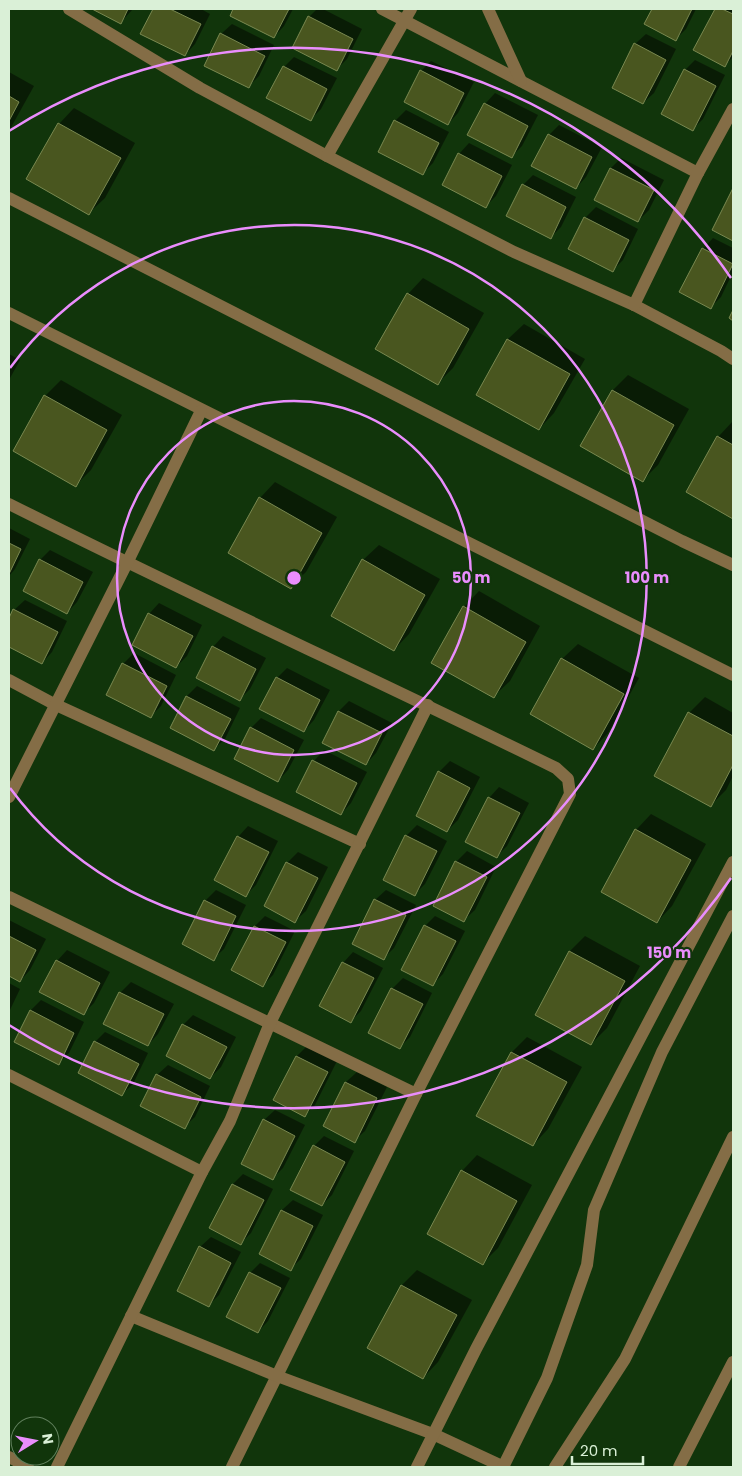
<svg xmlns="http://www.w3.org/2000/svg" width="742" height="1476" viewBox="0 0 742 1476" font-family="Poppins,sans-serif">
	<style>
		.shadow { fill: #0007 }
		.building { fill: #49561f; stroke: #798850 }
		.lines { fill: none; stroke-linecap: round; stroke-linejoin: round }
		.minor { stroke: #846d46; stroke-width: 12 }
		.ring { fill: none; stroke: #ea8dfd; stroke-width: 2.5 }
		.centre { fill: #ea8dfd; stroke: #11350b; stroke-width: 2.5 }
		.ring-label { font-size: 15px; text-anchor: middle; font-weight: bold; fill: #ea8dfd; stroke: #11350b; stroke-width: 4.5; stroke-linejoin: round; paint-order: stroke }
	</style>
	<rect width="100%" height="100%" fill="#11350b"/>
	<g class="shadow">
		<polygon points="94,9 133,9 121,22"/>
		<polygon points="154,9 201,9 210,14 195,44 185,55 142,33"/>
		<polygon points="234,9 293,9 284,26 274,37 231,15"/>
		<polygon points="317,9 323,9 362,29 347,59 336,70 309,17"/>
		<polygon points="653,9 696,9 686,29 676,39 646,24"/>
		<polygon points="716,9 733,9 733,57 725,65 695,50"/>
		<polygon points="232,24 274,45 259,76 249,86 221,34"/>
		<polygon points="646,34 676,49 654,93 643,103 635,44"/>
		<polygon points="294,57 337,78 321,109 311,119 284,67"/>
		<polygon points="695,60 725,75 703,119 693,129 685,70"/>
		<polygon points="431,61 474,82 458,113 448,124 421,71"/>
		<polygon points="9,72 34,86 9,131"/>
		<polygon points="495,93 538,115 522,146 512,156 485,104"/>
		<polygon points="74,108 135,143 105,198 89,213 59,124"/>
		<polygon points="406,110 449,132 433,163 423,173 395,121"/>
		<polygon points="559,125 602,147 586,177 576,188 549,135"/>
		<polygon points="469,143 512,165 496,196 486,206 459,154"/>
		<polygon points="621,158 664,180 649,210 638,221 611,168"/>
		<polygon points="533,175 576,197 561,227 550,238 523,185"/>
		<polygon points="596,207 638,229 623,260 612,271 585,218"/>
		<polygon points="713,238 733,248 733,272 721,297 711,307 703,249"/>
		<polygon points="423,278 484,313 453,368 438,383 408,294"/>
		<polygon points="524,324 585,359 554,413 539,429 478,394 508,339"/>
		<polygon points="9,354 20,360 9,380"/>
		<polygon points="628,375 689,409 658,465 643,480 613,390"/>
		<polygon points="61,380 122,415 91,470 76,485 15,450 45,396"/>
		<polygon points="733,421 733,517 687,491 718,437"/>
		<polygon points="275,482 337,517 306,572 290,587 260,498"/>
		<polygon points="9,528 30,539 15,569 9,576"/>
		<polygon points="379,545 440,579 409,634 394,650 363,560"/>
		<polygon points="50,550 93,572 77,602 67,613 40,560"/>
		<polygon points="479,591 540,626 510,681 494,696 464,607"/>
		<polygon points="25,600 67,621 52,652 42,663 9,646 9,621 14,610"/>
		<polygon points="159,603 202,625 187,656 176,667 149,614"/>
		<polygon points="223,636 266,658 250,689 240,699 213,647"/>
		<polygon points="578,644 639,678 608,733 593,749 562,659"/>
		<polygon points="134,653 176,675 161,706 151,716 123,664"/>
		<polygon points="287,668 330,690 314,720 304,731 277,678"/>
		<polygon points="197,686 240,708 225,739 214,749 171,727 187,696"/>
		<polygon points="705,697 733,713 733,776 726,790 711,805 689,713"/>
		<polygon points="349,701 392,723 376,753 366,764 323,742 339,711"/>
		<polygon points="261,718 304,740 288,770 278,781 251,728"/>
		<polygon points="324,750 367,772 351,803 341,814 314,761"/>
		<polygon points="450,761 480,777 458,820 447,831 439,772"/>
		<polygon points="499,787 529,803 507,846 497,856 489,798"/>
		<polygon points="651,814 706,844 672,906 657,922 636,830"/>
		<polygon points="417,825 447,841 425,884 415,894 385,879 406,836"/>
		<polygon points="248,826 278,841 256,885 246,895 238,837"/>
		<polygon points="467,851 496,867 475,910 464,920 434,905 456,862"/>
		<polygon points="298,852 328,867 306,911 295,921 266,906 287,863"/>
		<polygon points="216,890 246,905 224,949 213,959 183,944 206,900"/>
		<polygon points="386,890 416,905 394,948 383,959 375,900"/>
		<polygon points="265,916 295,931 273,975 263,985 233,970 255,926"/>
		<polygon points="435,916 465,931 443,974 433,984 425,926"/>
		<polygon points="9,920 46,939 30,970 20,981 9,975"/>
		<polygon points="585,936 640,966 607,1028 591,1044 536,1014 570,951"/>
		<polygon points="67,950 110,972 94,1003 84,1013 57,961"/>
		<polygon points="353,952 383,968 361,1011 351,1021 343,963"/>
		<polygon points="403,978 432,993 410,1037 400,1047 370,1032 392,989"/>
		<polygon points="131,982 174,1004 158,1034 148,1045 105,1023 121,992"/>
		<polygon points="9,983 20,989 9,1012"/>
		<polygon points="41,1000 84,1022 69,1053 58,1063 31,1010"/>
		<polygon points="193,1015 236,1037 221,1067 210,1078 183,1025"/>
		<polygon points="105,1032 148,1053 133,1084 122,1094 95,1042"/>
		<polygon points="527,1037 582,1067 548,1129 533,1145 478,1115 512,1052"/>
		<polygon points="307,1046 337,1061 315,1105 305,1115 275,1100 297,1056"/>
		<polygon points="168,1065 210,1086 195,1117 184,1127 157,1075"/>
		<polygon points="357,1072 387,1087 365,1131 354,1141 324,1126 346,1082"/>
		<polygon points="275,1110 305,1125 283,1168 272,1179 264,1120"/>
		<polygon points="324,1136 354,1151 332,1195 322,1205 314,1146"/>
		<polygon points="477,1155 532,1185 498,1248 483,1263 462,1171"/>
		<polygon points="243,1174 273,1189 251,1233 241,1243 211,1228 233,1184"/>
		<polygon points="293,1200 323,1215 301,1259 290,1269 260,1254 282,1210"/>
		<polygon points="211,1237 241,1252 219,1295 208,1306 200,1247"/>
		<polygon points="260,1263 290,1278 268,1321 258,1332 250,1273"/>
		<polygon points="417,1270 472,1300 438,1362 423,1378 402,1285"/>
	</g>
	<g class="building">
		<polygon points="92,9 128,9 121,24"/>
		<polygon points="153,9 170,9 201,24 185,56 140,34"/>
		<polygon points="233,9 289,9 274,38 230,16"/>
		<polygon points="652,9 692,9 676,41 644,24"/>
		<polygon points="715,9 722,9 733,14 733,51 725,67 693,50"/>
		<polygon points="308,16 353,39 337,71 292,48"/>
		<polygon points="220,33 265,56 249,88 204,66"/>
		<polygon points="634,43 666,60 643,104 612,88"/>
		<polygon points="283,66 327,89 311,121 266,98"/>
		<polygon points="684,69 716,86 693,131 661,114"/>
		<polygon points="420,70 464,93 448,125 404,102"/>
		<polygon points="9,96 19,102 9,121"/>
		<polygon points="484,103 528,126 512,158 467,135"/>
		<polygon points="394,120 439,143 423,175 378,152"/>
		<polygon points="58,123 121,158 89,215 26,179"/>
		<polygon points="548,134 592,157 576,189 531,166"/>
		<polygon points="458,153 502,176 486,208 442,185"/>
		<polygon points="610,168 654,190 638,222 594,200"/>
		<polygon points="522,184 566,207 551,239 506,216"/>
		<polygon points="733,188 733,241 712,230"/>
		<polygon points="584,217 629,240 613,272 568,249"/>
		<polygon points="702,248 733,264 711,309 679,292"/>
		<polygon points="407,293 469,329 438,385 375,349"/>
		<polygon points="733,310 733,321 729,318"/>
		<polygon points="507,339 570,374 539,430 476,395"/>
		<polygon points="612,390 674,425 643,482 580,446"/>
		<polygon points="44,395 107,430 76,487 13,451"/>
		<polygon points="717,436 733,445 733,519 686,492"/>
		<polygon points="259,497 322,533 291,589 228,553"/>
		<polygon points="9,543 21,549 9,574"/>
		<polygon points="39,559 83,582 67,614 23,591"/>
		<polygon points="362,559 425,595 394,651 331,616"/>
		<polygon points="463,606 526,642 494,698 431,663"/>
		<polygon points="13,609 58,632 42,664 9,647 9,618"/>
		<polygon points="148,613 193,636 176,668 132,645"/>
		<polygon points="212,646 256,669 240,701 196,678"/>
		<polygon points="561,658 624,694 593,750 530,714"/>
		<polygon points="122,663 167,686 151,718 106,695"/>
		<polygon points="276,677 320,700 304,732 259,709"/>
		<polygon points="186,696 231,719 214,751 170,728"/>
		<polygon points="338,711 382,733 366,765 322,743"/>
		<polygon points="688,712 733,736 733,765 711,807 654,776"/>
		<polygon points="250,727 294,750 278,782 234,759"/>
		<polygon points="312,760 357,783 341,815 296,792"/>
		<polygon points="438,771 470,788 447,832 416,816"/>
		<polygon points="488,797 520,813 497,858 465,842"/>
		<polygon points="635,829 691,860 657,923 601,892"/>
		<polygon points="405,835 437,851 415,896 383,880"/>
		<polygon points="237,836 269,852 246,897 214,880"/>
		<polygon points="455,861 487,877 464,922 433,906"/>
		<polygon points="286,862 318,878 295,923 264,906"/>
		<polygon points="374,899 406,915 384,960 352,944"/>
		<polygon points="204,900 236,916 214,961 182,944"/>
		<polygon points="424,925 456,941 433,986 401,970"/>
		<polygon points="254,926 286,942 263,987 231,970"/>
		<polygon points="9,936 36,950 20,982 9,976"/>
		<polygon points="569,951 625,981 591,1045 535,1015"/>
		<polygon points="56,960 100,983 84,1015 39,992"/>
		<polygon points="342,962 374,978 351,1023 319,1006"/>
		<polygon points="391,988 423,1004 400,1049 368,1033"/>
		<polygon points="119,992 164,1014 148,1046 103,1024"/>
		<polygon points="30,1010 74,1033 59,1065 14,1042"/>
		<polygon points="182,1024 227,1047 210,1079 166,1056"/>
		<polygon points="94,1041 139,1064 122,1096 78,1073"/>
		<polygon points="511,1052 567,1082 533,1146 476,1116"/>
		<polygon points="296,1056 328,1072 305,1117 273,1100"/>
		<polygon points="156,1074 201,1097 185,1129 140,1106"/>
		<polygon points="345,1082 377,1098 355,1143 323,1126"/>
		<polygon points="263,1119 295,1136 273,1180 241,1164"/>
		<polygon points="313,1145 345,1162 322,1206 290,1190"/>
		<polygon points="461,1170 517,1201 483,1265 427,1234"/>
		<polygon points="232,1184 264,1200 241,1245 209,1228"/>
		<polygon points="281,1210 313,1226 291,1271 259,1254"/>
		<polygon points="199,1246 231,1263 209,1307 177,1291"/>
		<polygon points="249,1272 281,1288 258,1333 226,1317"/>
		<polygon points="401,1285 457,1315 423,1379 367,1348"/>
	</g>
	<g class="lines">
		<g class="minor">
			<polyline points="69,9 200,88 327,156 514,252 634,305 721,351 733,359"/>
			<polyline points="382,9 698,173"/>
			<polyline points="488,9 521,81"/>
			<polyline points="327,156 411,9"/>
			<polyline points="9,198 682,541 733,565"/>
			<polyline points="634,305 698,173 733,109"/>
			<polyline points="9,313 733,675"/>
			<path d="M9,504C190,595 374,679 556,768L568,779L570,794L416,1094L232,1467"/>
			<polyline points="9,680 54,704 360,844"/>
			<polyline points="9,797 127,563 201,411"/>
			<polyline points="9,897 416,1094"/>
			<polyline points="9,1075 202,1172"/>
			<polyline points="131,1316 277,1376 433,1434 504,1467"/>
			<polyline points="9,1457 28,1467"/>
			<polyline points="57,1467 202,1172 230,1121 270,1023 428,705"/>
			<polyline points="417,1467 476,1349 733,862"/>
			<polyline points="503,1467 547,1378 587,1265 594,1210 662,1052 733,916"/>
			<polyline points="555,1467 625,1359 733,1137"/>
			<polyline points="679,1467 733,1362"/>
		</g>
	</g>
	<g class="ring">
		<circle cx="294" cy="578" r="177"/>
		<path d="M10 368A353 353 0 1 1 10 788"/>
		<path d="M731 878A530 530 0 0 1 9 1025M9 131A530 530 0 0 1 731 278"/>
	</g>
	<circle cx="294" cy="578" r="8" class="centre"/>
	<g class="ring-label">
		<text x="471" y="583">50 m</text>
		<text x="647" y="583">100 m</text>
		<text x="669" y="958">150 m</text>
	</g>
	<rect width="742" height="1476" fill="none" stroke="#daf0d7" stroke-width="20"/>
	<g transform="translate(35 1441) rotate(80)"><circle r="24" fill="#11350b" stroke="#61805d"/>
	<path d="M0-4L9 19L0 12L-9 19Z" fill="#ea8dfd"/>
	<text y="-8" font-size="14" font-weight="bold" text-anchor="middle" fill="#daf0d7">N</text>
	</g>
	<path d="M572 1456v8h71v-8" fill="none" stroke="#daf0d7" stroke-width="2.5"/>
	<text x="580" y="1456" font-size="15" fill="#daf0d7" stroke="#11350b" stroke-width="4" paint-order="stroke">20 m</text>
</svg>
